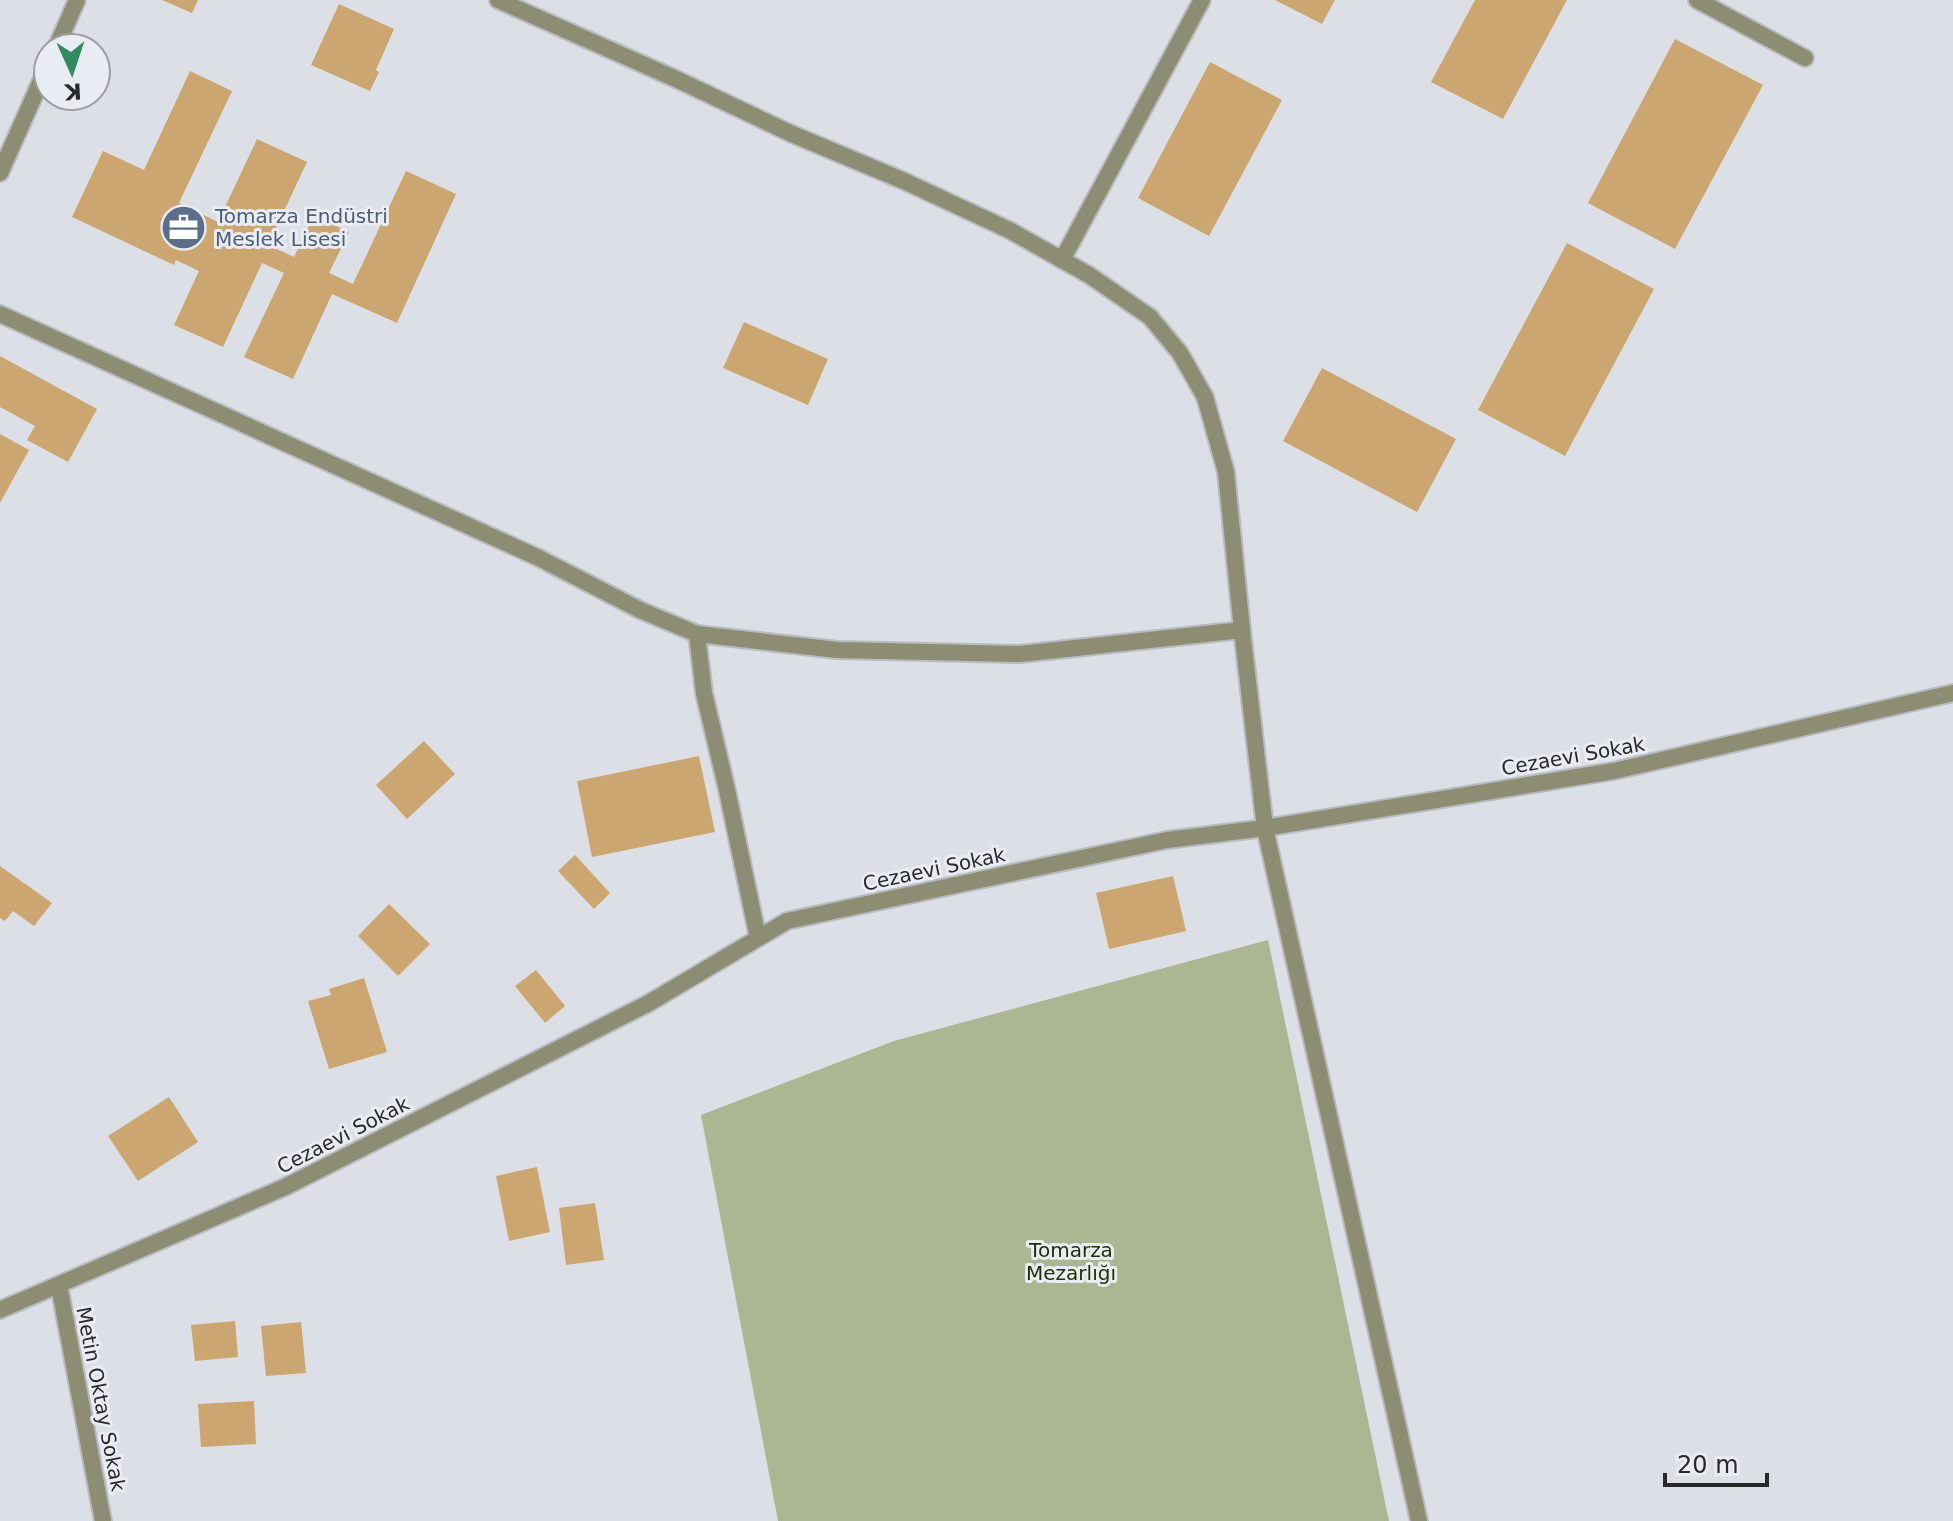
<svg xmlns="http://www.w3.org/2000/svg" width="1953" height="1521" viewBox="0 0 1953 1521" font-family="'DejaVu Sans',sans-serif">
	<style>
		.green { fill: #abb793 }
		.building { fill: #cca670 }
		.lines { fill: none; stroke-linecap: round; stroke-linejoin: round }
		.minor-casing { stroke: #b8bbc0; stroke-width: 20 }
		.minor { stroke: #8d8d73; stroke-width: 16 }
		.labels { text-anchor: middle; stroke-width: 6; stroke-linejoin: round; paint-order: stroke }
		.service-label { font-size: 20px; fill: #4e5e75; stroke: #e9ecf3; text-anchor: start }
		.street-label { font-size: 20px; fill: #28292b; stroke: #e9ecf3 }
		.park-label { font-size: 20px; fill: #242f01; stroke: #e9ecf3 }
	</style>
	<rect width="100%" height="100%" fill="#dcdfe5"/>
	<polygon class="green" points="1268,940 1389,1521 778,1521 701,1115 894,1041"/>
	<g class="building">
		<polygon points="162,0 198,0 192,13"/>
		<polygon points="1275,0 1335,0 1322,24"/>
		<polygon points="1475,0 1567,0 1503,119 1431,82"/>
		<polygon points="339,4 394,29 376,70 379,72 370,91 311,65"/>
		<polygon points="1675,39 1763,85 1675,249 1588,203"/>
		<polygon points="1210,62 1282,100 1209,236 1138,198"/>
		<polygon points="190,71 232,91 179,203 218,222 257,139 307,162 268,245 294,257 314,215 349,232 329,273 353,284 406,171 456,194 397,323 332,294 293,379 244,357 284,273 262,263 223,347 174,325 199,271 176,260 174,265 72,217 103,151 144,170"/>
		<polygon points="1567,243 1654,289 1565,456 1478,410"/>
		<polygon points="744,322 828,359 808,405 723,368"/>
		<polygon points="0,356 97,409 68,462 27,440 35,426 0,407"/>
		<polygon points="1322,368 1456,439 1417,512 1283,441"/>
		<polygon points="0,434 29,450 0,503"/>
		<polygon points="424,741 455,774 407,819 376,785"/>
		<polygon points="699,756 715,832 592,857 577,781"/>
		<polygon points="575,855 610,893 594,909 558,871"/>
		<polygon points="0,866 52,903 34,926 13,911 5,921 0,918"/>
		<polygon points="1173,876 1186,931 1109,949 1096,893"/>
		<polygon points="389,904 430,944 398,976 358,936"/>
		<polygon points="536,970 565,1006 545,1023 515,986"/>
		<polygon points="364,978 387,1052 329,1069 308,1001 331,995 329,989"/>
		<polygon points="169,1097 198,1142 138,1181 108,1136"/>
		<polygon points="537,1167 550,1232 509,1241 496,1176"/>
		<polygon points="595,1203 604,1260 566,1265 559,1208"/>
		<polygon points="235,1321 238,1357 195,1361 191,1325"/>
		<polygon points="301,1322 306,1373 266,1376 261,1326"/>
		<polygon points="254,1401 256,1444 201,1447 198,1404"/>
	</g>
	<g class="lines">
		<defs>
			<g id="minor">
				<polyline points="498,0 676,79 792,134 904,181 1009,230 1089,275 1150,317 1180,353 1205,397 1226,472 1242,630 1265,828 1419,1521"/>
				<polyline points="1697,0 1805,58"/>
				<polyline points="56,48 77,0"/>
				<polyline points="0,173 48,65"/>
				<polyline points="1062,260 1202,0"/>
				<polyline points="0,314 537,557 640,610 697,634 704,693 727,790 758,938"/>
				<polyline points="697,634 837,650 1020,654 1242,630"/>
				<polyline points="59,1285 103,1521"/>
				<polyline points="0,1310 285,1187 649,1003 787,921 1167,840 1265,828 1614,771 1953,693"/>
			</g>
		</defs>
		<use href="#minor" class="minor-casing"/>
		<use href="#minor" class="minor"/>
	</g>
	<defs>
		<symbol id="office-disc" viewBox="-11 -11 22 22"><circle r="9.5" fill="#5c6f8a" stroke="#e9ecf3"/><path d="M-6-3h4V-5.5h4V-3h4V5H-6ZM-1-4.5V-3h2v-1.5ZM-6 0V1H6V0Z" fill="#fff"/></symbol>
	</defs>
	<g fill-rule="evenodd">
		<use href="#office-disc" x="158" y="202" width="51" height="51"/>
	</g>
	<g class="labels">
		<g class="service-label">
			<text x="215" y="223">Tomarza Endüstri<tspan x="215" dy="23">Meslek Lisesi</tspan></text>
		</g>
		<g class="street-label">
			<text transform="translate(1573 756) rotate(-10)" y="7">Cezaevi Sokak</text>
			<text transform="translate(934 869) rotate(-12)" y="7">Cezaevi Sokak</text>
			<text transform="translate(343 1135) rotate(-27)" y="7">Cezaevi Sokak</text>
			<text transform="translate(101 1399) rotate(79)" y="7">Metin Oktay Sokak</text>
		</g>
		<g class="park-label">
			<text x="1071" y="1257">Tomarza<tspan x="1071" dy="23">Mezarlığı</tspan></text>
		</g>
	</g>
	<g transform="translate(72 72) rotate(177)"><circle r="38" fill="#e9ecf3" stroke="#9c9ea3" stroke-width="2"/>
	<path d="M0-6L14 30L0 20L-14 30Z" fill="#328a60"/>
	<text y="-12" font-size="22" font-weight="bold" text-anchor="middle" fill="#28292b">K</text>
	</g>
	<path d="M1665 1473v12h102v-12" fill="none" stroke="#28292b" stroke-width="4"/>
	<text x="1677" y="1473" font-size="24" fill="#28292b" stroke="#e9ecf3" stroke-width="6" paint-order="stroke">20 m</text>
</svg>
